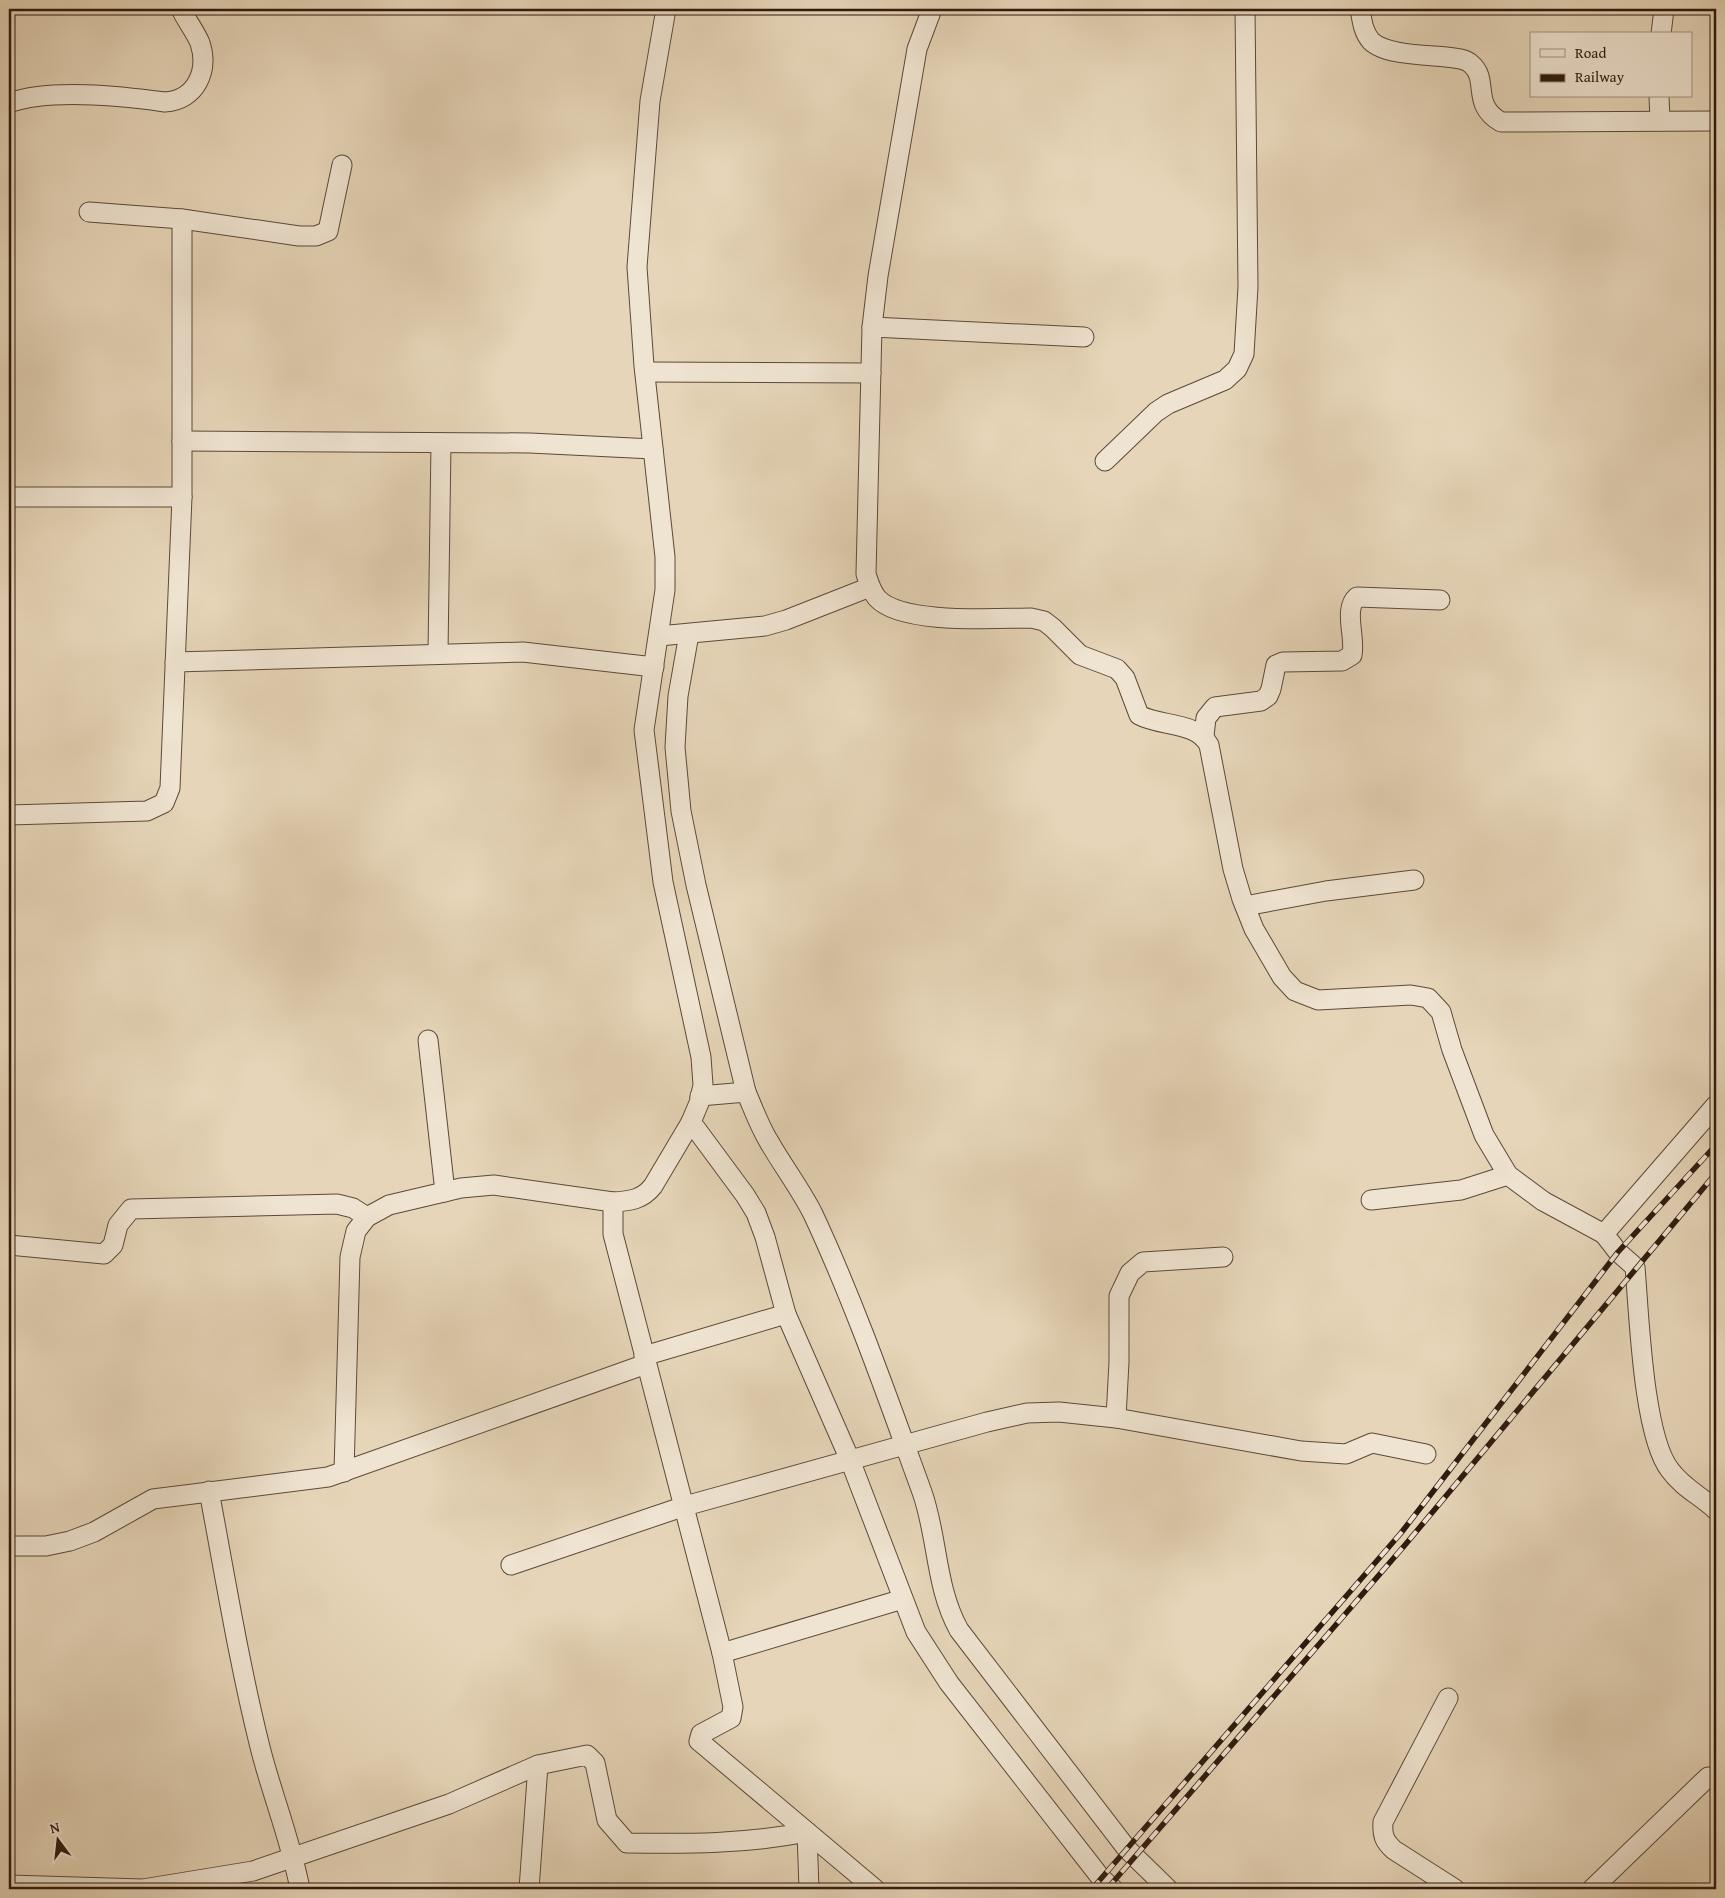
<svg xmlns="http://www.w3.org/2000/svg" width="1725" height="1898" viewBox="0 0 1725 1898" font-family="'Gentium Book Plus',serif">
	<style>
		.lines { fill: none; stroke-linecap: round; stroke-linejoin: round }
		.street-casing { stroke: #5d4939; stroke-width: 21 }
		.street { stroke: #efe4d1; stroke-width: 19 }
		.rail-casing { stroke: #2f1a0f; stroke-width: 5.5 }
		.rail { stroke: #efe4d1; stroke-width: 4; stroke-dasharray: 11; stroke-linecap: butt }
	</style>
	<rect width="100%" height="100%" fill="#e6d5b8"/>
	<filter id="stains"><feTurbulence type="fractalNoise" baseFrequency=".004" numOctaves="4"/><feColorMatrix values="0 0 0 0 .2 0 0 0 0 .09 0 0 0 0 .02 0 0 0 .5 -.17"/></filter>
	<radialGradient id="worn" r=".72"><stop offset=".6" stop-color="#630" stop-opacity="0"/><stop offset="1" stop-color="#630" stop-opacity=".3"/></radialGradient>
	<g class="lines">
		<defs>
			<g id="street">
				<path d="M666,9L650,101L637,267L644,366L665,557V590L644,730L663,882L701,1057L703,1085L699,1103L691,1122L653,1186C642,1200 630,1201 613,1202V1234L722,1653L733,1707L731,1718L701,1734L699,1741L875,1889"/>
				<path d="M932,9L917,49L878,276L872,327L866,574C869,583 871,591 877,598C901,625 997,618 1031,618L1044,621L1053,628L1080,655L1117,669L1125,678L1139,715C1161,727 1196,721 1209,745L1233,869L1242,899L1254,929L1282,977L1295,991L1318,1000L1411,995L1428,998L1441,1012L1452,1050L1484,1135L1508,1175L1543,1201L1604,1234L1618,1252L1635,1267C1639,1313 1643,1436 1670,1470C1682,1487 1701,1496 1716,1510"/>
				<path d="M1360,9C1362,20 1363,32 1371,41C1385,55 1426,55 1446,57C1453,58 1465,58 1471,64C1490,80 1470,104 1501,122L1716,121"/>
				<polyline points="1661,34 1664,9"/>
				<polyline points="1659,96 1660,121"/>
				<path d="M9,103C50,88 121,96 165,102C196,100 209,71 200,43C195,31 186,20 181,9"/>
				<polyline points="89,212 182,219 299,236 316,236 328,231 342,165"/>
				<polyline points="872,327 1084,337"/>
				<polyline points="645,372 871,373"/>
				<polyline points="182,441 530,443 653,449"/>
				<polyline points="1105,461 1156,412 1168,404 1225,380 1237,369 1244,354 1248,287 1245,9"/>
				<polyline points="9,497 182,497"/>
				<polyline points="689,634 678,696 675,747 681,811 696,885 746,1092"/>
				<polyline points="659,636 765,626 786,620 870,587"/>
				<polyline points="438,653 441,443"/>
				<polyline points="175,662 523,652 654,667"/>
				<path d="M1204,736L1206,718L1215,707L1261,701L1268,696L1271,689L1276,665L1283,662L1342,661L1352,655C1356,638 1343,609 1357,597L1440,600"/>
				<polyline points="9,815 147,811 164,803 170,788 182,497 182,219"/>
				<polyline points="1245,906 1326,891 1414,880"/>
				<polyline points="428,1040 445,1192"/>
				<path d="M700,1096L746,1092C753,1108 759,1125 768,1140C782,1165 800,1188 813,1214C855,1304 888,1399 922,1492C938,1537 935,1587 959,1630L1127,1849L1168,1889"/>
				<polyline points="691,1122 745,1195 756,1213 765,1237 786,1314 850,1460 916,1632 949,1683 1101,1878 1113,1889"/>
				<polyline points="1371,1200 1461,1190 1508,1175"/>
				<polyline points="1604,1234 1716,1105"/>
				<polyline points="9,1245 104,1254 113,1245 118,1225 131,1209 337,1204 353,1208 367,1217"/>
				<polyline points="644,1356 786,1314"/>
				<polyline points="1116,1418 1119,1362 1119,1296 1130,1273 1143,1262 1223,1257"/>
				<polyline points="344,1472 350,1257 356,1231 367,1217 389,1205 461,1188 494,1185 613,1202"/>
				<path d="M209,1491C225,1576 239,1663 260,1747C272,1795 291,1841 300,1889"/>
				<polyline points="9,1546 46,1546 70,1541 94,1532 153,1499 328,1477 646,1364"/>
				<polyline points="511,1565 685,1506 987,1422 1027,1413 1059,1412 1116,1418 1301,1451 1346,1454 1372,1443 1426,1454"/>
				<polyline points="722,1653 903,1599"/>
				<path d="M1448,1698L1383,1822C1382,1835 1384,1841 1394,1850L1455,1889"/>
				<path d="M9,1885L143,1889L253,1871L449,1804L538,1765L587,1755L595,1763L607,1820L627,1843C688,1844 746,1844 807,1832L809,1889"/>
				<polyline points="529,1889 538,1765"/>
				<polyline points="1592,1889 1708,1777"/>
			</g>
		</defs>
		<use href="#street" class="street-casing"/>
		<use href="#street" class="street"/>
		<defs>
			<g id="rail">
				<polyline points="1092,1889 1401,1533 1618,1252 1716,1145"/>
				<polyline points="1107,1889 1405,1545 1716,1173"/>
			</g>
		</defs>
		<use href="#rail" class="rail-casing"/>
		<use href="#rail" class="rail"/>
	</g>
	<rect width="1725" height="1898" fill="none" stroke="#e6d5b8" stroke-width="30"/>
	<rect x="10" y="10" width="1705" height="1878" fill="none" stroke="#2f1a0f" stroke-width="2.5"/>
	<rect x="15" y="15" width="1695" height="1868" fill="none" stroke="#2f1a0f"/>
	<rect x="1530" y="32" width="162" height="65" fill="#efe4d1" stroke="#a29383"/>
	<rect x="1540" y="49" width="25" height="8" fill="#efe4d1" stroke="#a29383"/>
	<text x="1575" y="58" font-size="15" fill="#2f1a0f">Road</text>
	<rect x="1540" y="74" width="25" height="8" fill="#2f1a0f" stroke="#a29383"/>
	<text x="1575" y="82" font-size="15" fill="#2f1a0f">Railway</text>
	<g transform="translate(58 1840) rotate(345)" stroke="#efe4d1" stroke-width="4" paint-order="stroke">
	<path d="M0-4L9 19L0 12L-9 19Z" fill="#2f1a0f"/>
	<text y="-8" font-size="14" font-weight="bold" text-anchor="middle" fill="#2f1a0f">N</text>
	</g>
	<rect width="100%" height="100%" filter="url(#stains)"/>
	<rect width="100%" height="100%" fill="url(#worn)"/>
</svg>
